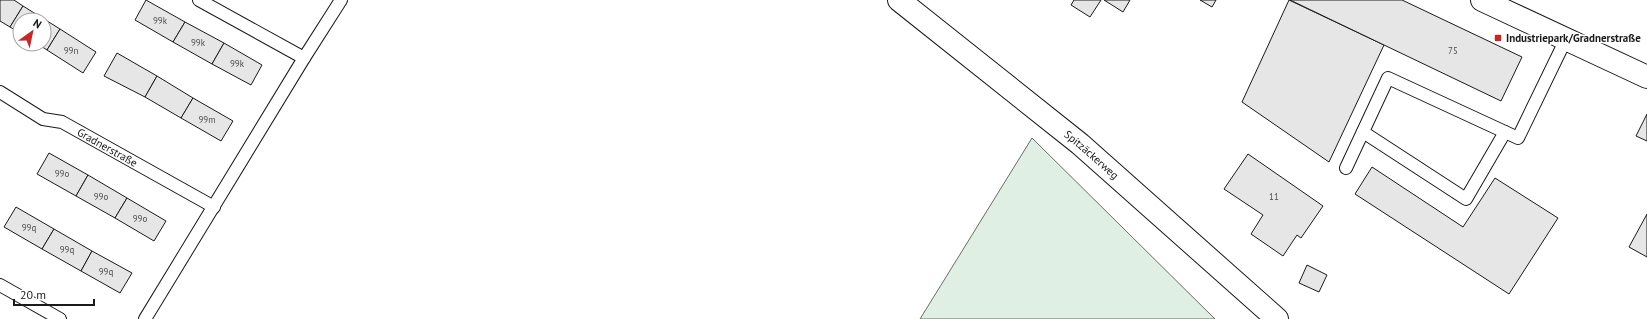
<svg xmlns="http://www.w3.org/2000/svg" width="1647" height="319" viewBox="0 0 1647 319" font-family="'PT Sans',sans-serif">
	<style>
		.green { fill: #e0efe3; stroke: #6a6a6a }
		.building { fill: #e6e6e6; stroke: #1a1a1a }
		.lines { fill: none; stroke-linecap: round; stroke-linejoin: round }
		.service-casing { stroke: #1a1a1a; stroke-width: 14 }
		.minor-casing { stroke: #1a1a1a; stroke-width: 24 }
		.secondary-casing { stroke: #1a1a1a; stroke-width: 24 }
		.service { stroke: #fff; stroke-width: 12 }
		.minor { stroke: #fff; stroke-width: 22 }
		.secondary { stroke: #fff; stroke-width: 22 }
		.poi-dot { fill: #c62828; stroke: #fff; stroke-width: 1.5 }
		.labels { text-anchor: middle; stroke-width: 3; stroke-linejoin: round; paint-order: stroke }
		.number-label { font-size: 9px; fill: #4d4d4d }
		.poi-label { font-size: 11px; font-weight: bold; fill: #1a1a1a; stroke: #fff; text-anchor: start }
		.street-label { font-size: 11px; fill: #1a1a1a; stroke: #fff }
	</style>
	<rect width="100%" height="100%" fill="#fff"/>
	<polygon class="green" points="1032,138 1215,319 920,319"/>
	<g class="building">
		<polygon points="0,0 14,0 23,6 10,27 0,21"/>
		<polygon points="146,0 185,22 173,42 135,20"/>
		<polygon points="1074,0 1101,0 1090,17 1071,5"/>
		<polygon points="1104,0 1130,0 1123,12"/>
		<polygon points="1200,0 1216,0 1212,7"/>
		<polygon points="1289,0 1384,45 1329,162 1242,102"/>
		<polygon points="1290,0 1402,0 1522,57 1501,101"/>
		<polygon points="23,6 60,29 47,50 38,44 44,44 44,20 20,20 20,33 10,27"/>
		<polygon points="185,22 224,43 212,64 173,42"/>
		<polygon points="60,29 96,52 83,73 47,50"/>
		<polygon points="224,43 262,65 251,85 212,64"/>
		<polygon points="117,53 157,76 145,97 104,76"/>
		<polygon points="157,76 193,98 181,118 145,97"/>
		<polygon points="193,98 233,121 221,141 181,118"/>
		<polygon points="1647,114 1647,141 1636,136"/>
		<polygon points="49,153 88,175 76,196 37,174"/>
		<polygon points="1248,154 1323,206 1301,238 1297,235 1283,256 1251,234 1263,215 1224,189"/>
		<polygon points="1372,167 1463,227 1495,178 1558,218 1509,294 1355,194"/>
		<polygon points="88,175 127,198 115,218 76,196"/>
		<polygon points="127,198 166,221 154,241 115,218"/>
		<polygon points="16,207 54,229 42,249 4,227"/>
		<polygon points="1647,214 1647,257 1629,247"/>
		<polygon points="54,229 92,251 81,271 42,249"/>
		<polygon points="92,251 132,273 120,293 81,271"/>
		<polygon points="1307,265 1327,275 1319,292 1299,283"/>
	</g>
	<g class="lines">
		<defs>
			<g id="service">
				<polyline points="199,0 304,58"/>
				<path id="s1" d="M0,92L43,119L62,122L214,207"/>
				<polyline points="1363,132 1466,199 1505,132"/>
				<polyline points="1346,168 1388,78 1518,138 1566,39"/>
				<polyline points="0,285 60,319"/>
				<polyline points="145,319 304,58 341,0"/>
			</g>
			<g id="minor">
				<path id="s2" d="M899,0L1080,144L1277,319"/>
			</g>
			<polyline id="secondary" points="1482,0 1647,77"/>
		</defs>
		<use href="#service" class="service-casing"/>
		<use href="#minor" class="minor-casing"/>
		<use href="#secondary" class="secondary-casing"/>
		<use href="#service" class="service"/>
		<use href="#minor" class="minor"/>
		<use href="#secondary" class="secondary"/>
	</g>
	<rect class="poi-dot" x="1494" y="34" width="8" height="8" rx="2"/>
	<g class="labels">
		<g class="number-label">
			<text x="160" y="24">99k</text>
			<text x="198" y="46">99k</text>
			<text x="71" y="54">99n</text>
			<text x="1453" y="54">75</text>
			<text x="237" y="67">99k</text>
			<text x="207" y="123">99m</text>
			<text x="62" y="177">99o</text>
			<text x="101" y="200">99o</text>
			<text x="1274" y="200">11</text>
			<text x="140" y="222">99o</text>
			<text x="29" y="231">99q</text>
			<text x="67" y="253">99q</text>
			<text x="106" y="275">99q</text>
		</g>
		<g class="poi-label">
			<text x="1506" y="42">Industriepark/Gradnerstraße</text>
		</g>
		<g class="street-label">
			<text dy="4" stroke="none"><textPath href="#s1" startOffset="122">Gradnerstraße</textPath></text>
			<text dy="4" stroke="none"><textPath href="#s2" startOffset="247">Spitzäckerweg</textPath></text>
		</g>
	</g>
	<g transform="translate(32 32) rotate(33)"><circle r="19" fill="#ffffff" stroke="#a3a3a3"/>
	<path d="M0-3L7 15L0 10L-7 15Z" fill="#c62828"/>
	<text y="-6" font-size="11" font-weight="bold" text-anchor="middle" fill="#1a1a1a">N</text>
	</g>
	<path d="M14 299v6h80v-6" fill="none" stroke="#1a1a1a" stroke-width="2"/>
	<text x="20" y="299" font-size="12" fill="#1a1a1a" stroke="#ffffff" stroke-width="3" paint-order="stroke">20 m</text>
</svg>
